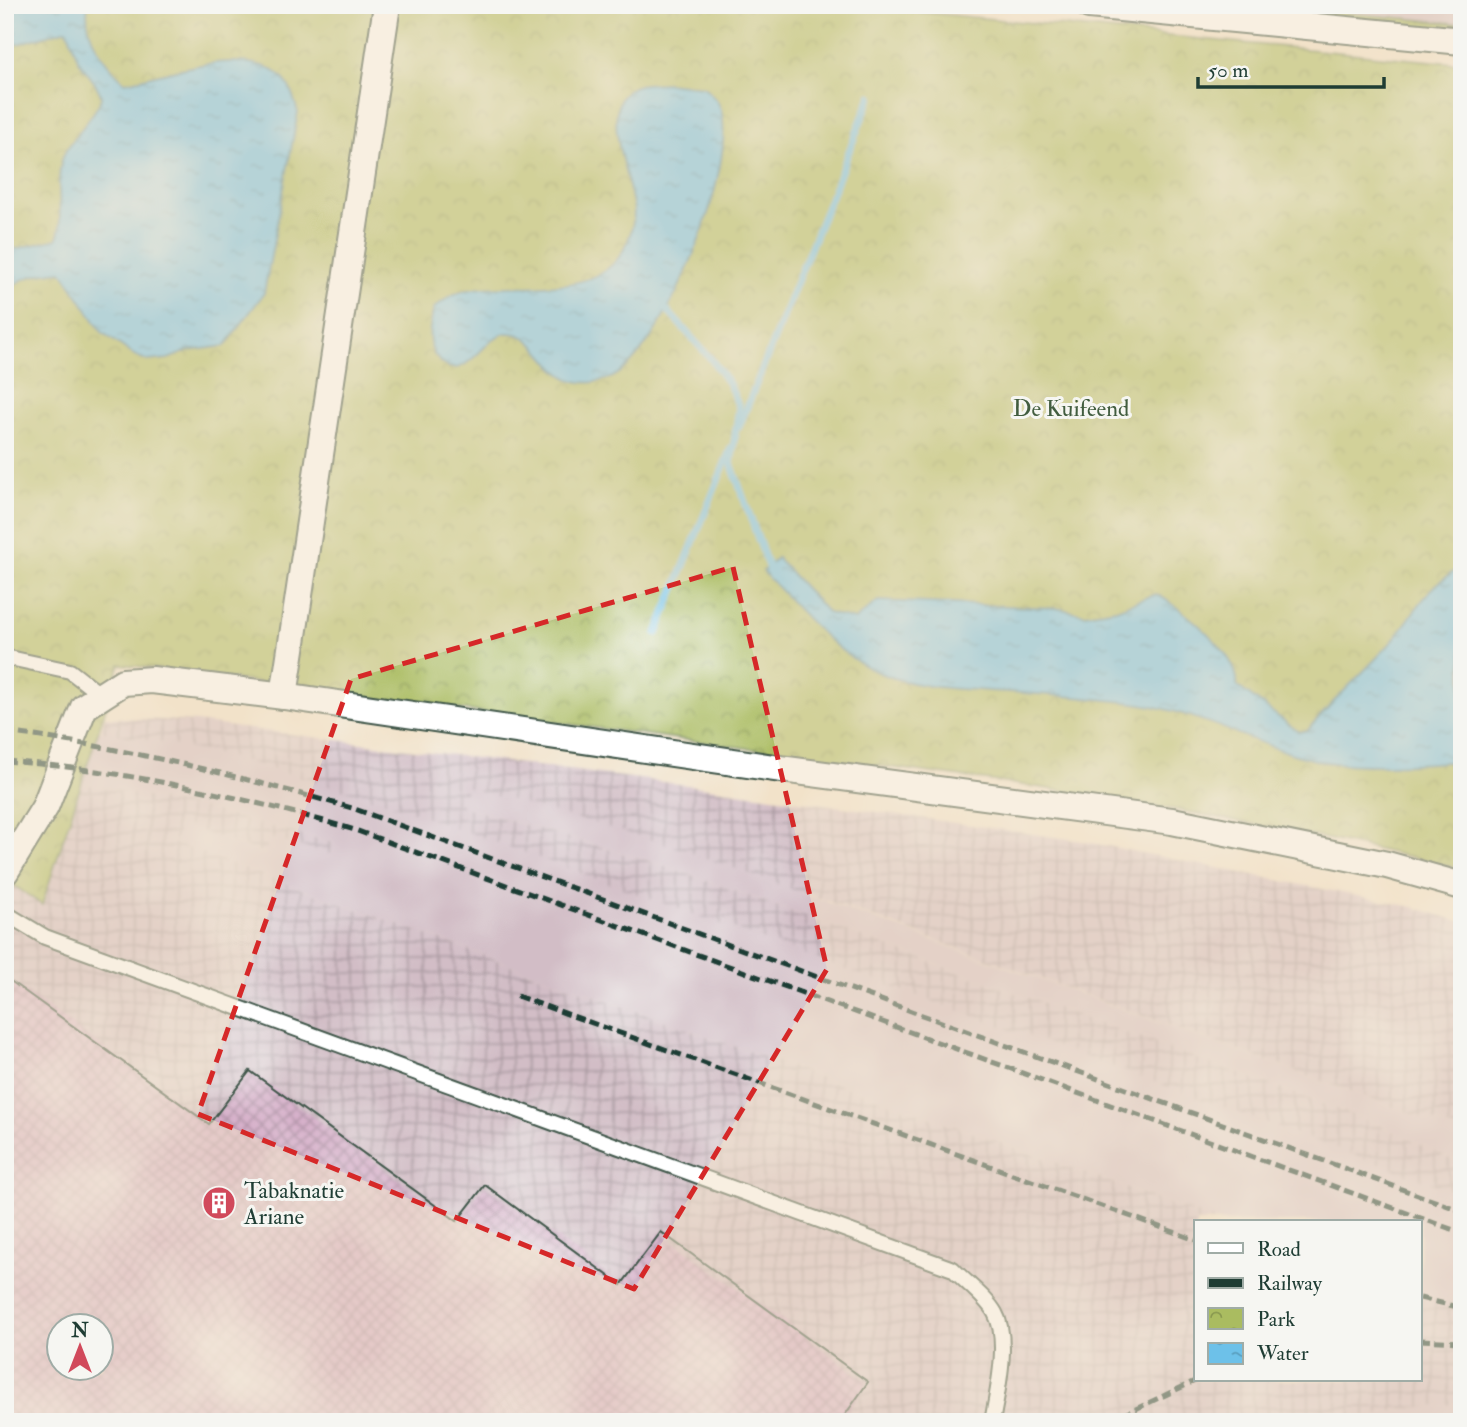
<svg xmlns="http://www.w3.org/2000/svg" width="1467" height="1427" viewBox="0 0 1467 1427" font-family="'IM FELL Double Pica',serif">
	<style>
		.industrial { fill: url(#industrial-grid); fill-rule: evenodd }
		.railway { fill: #d2bdc6 }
		.grass { fill: url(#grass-tufts); stroke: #647c4a; stroke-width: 2 }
		.park { fill: url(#park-crowns); stroke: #647c4a; stroke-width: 2 }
		.water { fill: url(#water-ripples); stroke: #467f8e; stroke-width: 2 }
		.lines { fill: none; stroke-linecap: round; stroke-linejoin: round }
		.stream { stroke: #6dc1e9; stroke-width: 7 }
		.building { fill: url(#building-cross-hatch); fill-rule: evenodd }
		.lane-casing { stroke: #3f564a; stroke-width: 18 }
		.street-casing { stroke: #3f564a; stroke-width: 30 }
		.lane { stroke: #fff; stroke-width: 14 }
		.street { stroke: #fff; stroke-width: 26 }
		.rail { stroke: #1f3d34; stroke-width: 5; stroke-dasharray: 10 5; stroke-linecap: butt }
		.marked { fill: none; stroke: #d62828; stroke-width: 5; stroke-dasharray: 14 9; stroke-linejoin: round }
		.labels { text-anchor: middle; stroke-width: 6; stroke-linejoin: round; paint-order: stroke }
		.park-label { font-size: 23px; fill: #425d3f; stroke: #f6f6f2 }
		.poi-label { font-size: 23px; fill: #1f3d34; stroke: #f6f6f2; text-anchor: start }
	</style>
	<defs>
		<pattern id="industrial-grid" width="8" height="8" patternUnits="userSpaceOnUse" patternTransform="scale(1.75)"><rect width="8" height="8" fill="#d2bdc6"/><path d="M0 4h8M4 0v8" fill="none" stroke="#aa9ba2"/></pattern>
		<pattern id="grass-tufts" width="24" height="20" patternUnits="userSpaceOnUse" patternTransform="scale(1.75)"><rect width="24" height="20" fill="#aabc60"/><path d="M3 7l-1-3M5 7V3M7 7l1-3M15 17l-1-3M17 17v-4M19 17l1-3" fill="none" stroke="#8a9a50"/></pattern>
		<pattern id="park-crowns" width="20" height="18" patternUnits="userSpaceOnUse" patternTransform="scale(1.75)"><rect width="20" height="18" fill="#aabc60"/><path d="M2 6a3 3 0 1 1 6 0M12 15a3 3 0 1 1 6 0" fill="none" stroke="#8a9a50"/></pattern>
		<pattern id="water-ripples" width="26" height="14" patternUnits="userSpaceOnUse" patternTransform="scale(1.75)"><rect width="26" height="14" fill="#6dc1e9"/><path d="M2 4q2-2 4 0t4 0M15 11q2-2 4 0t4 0" fill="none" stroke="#599ebe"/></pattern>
		<pattern id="building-cross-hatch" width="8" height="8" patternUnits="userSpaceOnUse" patternTransform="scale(1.75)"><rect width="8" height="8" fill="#d4abc7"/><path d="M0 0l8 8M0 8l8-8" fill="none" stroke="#ab8ca2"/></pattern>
	</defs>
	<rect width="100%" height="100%" fill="#f6f6f2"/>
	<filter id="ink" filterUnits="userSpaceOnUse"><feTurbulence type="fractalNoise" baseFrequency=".0143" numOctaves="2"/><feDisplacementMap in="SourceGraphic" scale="14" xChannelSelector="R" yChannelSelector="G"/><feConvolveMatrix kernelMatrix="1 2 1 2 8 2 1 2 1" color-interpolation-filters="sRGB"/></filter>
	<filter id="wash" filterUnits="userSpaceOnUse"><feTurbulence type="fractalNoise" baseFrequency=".00686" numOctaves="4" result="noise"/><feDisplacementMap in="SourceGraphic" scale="28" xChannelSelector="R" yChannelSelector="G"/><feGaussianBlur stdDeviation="1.57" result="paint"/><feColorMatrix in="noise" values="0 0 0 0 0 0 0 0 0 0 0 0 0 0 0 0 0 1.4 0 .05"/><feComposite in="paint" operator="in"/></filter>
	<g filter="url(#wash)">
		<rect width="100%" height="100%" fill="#f2e2c9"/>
		<g class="industrial">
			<polygon points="105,717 196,722 694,786 1082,841 1413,907 1462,922 1462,1132 808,894 461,806 663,865 1370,1121 1462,1164 1462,1196 101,730"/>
			<path d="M72,781L198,807L333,843L330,855L270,838L266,854L182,825L174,843L1220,1222H1196V1380H1420V1293L1462,1308V1404L1410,1408L1334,1422H5V841ZM60,1326H102V1368H60Z"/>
		</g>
		<g class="railway">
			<polygon points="1265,5 1462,5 1462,24 1271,6"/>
			<polygon points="89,728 232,757 386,802 1462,1194 1462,1308 1420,1293 1420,1222 1220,1222 174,843 181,824 265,854 270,838 329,854 333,843 198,807 72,781"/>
			<polygon points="466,787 670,845 1462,1132 1462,1164 1370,1121 663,865 461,806"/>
			<polygon points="1462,1404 1462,1422 1334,1422 1410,1408"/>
		</g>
		<polygon class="grass" points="1150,5 1265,5 1462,24 1462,33"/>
		<path class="park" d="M5,5H845L1462,64V869C1321,835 1180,809 1037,787L120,664L42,905L5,879Z"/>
		<g class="water">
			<path d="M5,5H88C82,33 105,65 125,82C164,75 263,38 289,87C293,94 295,104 298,112L264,293L225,346L188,351L168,359L148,361L134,355L102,332L62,271C41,273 20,276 5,293V247L16,249L57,239C65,218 53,181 64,154C70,141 103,106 101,96C98,83 84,71 78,59C74,49 71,38 67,29L5,48Z"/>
			<path d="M666,83L704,87C709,93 718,100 720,107C740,165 667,345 615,376C610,379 600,381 594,382C547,389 544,331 507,333C483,335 464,390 437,358C425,343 430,325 434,308C441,303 449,296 457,293C502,277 585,303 619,257C628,245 634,226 634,211C632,181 592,97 639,85C647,83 658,84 666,83Z"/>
			<path d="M777,558L828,613L855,620L878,601L1056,608L1085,614L1116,609L1156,594C1181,607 1241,655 1237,686L1299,732L1308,730C1333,700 1361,675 1388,646C1416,615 1422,588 1462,567V761C1416,764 1345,770 1303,757C1248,741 1198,713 1141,704C1097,698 1053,695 1009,692C965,689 914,690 873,670C831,650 798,608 766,575L763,571Z"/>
		</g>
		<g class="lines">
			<g class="stream">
				<polyline points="666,309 711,359 729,384 739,407 731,463 771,575"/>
				<polyline points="739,427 871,96"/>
				<polyline points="657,633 731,448"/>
			</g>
		</g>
		<g id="blocks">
			<path class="building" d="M5,977L209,1124L250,1071L457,1221L485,1185L621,1285L661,1232L868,1382L840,1422H5ZM60,1326H102V1368H60Z"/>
		</g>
	</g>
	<g filter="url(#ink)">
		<use href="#blocks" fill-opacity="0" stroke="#3f564a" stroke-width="2"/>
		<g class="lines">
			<defs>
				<g id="lane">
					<polyline points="5,657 70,671 102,696"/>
					<path d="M5,913L45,937L953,1269C966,1283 986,1297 995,1313C1010,1339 997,1394 992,1422"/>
				</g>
				<g id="street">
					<polyline points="1089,5 1462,41"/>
					<polyline points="284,696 387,5"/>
					<polyline points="5,872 45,807 84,707 123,682 152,680 284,696 781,769 1172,821 1387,865 1462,886"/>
				</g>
			</defs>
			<use href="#lane" class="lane-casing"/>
			<use href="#street" class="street-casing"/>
			<use href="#lane" class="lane"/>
			<use href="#street" class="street"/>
			<g class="rail">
				<path d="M5,732C124,747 238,776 352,808L1462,1211"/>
				<path d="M5,761C125,770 240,796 355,830L1462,1233"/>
				<polyline points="517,996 1196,1240"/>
				<polyline points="1420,1298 1462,1308"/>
				<polyline points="1420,1340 1462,1342"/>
				<polyline points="1108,1422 1197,1380"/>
				<polyline points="1433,1422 1462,1419"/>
			</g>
		</g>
	</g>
	<path d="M0 0H1467V1427H0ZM733,567L827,969L634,1289L198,1114L351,679Z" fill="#f2e2c9" fill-opacity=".55" fill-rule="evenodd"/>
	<path class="marked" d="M733,567L827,969L634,1289L198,1114L351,679Z"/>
	<defs>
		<symbol id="building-disc" viewBox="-11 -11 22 22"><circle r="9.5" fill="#d1495b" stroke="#f6f6f2"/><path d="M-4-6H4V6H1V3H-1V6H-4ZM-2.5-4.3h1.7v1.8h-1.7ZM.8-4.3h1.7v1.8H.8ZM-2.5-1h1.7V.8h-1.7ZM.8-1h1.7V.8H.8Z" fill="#fff"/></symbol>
	</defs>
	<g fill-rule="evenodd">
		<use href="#building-disc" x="200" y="1184" width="38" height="38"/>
	</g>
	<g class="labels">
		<g class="park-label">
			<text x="1071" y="416">De Kuifeend</text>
		</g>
		<g class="poi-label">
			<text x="244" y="1198">Tabaknatie<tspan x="244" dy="26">Ariane</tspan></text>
		</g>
	</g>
	<rect width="1467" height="1427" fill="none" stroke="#f6f6f2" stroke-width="28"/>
	<rect x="1194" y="1220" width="228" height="161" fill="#f6f6f2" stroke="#a0aca6" stroke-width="2"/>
	<rect x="1208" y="1243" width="35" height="10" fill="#ffffff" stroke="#a0aca6" stroke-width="2"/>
	<text x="1257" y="1256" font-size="21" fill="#1f3d34">Road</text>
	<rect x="1208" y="1278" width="35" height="10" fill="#1f3d34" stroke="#a0aca6" stroke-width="2"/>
	<text x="1257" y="1290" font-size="21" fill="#1f3d34">Railway</text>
	<rect x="1208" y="1308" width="35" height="21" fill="url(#park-crowns)" stroke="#a0aca6" stroke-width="2"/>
	<text x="1257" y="1326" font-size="21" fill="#1f3d34">Park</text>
	<rect x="1208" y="1343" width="35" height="21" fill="url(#water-ripples)" stroke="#a0aca6" stroke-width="2"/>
	<text x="1257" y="1360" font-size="21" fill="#1f3d34">Water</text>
	<g transform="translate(80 1347)"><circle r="33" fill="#f6f6f2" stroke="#a0aca6" stroke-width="2"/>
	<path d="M0-5L12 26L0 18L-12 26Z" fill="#d1495b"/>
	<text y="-10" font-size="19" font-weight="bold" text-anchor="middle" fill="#1f3d34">N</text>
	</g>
	<path d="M1198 77v10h186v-10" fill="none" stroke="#1f3d34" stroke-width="3.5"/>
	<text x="1208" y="77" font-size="21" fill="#1f3d34" stroke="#f6f6f2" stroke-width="5" paint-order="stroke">50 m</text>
</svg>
